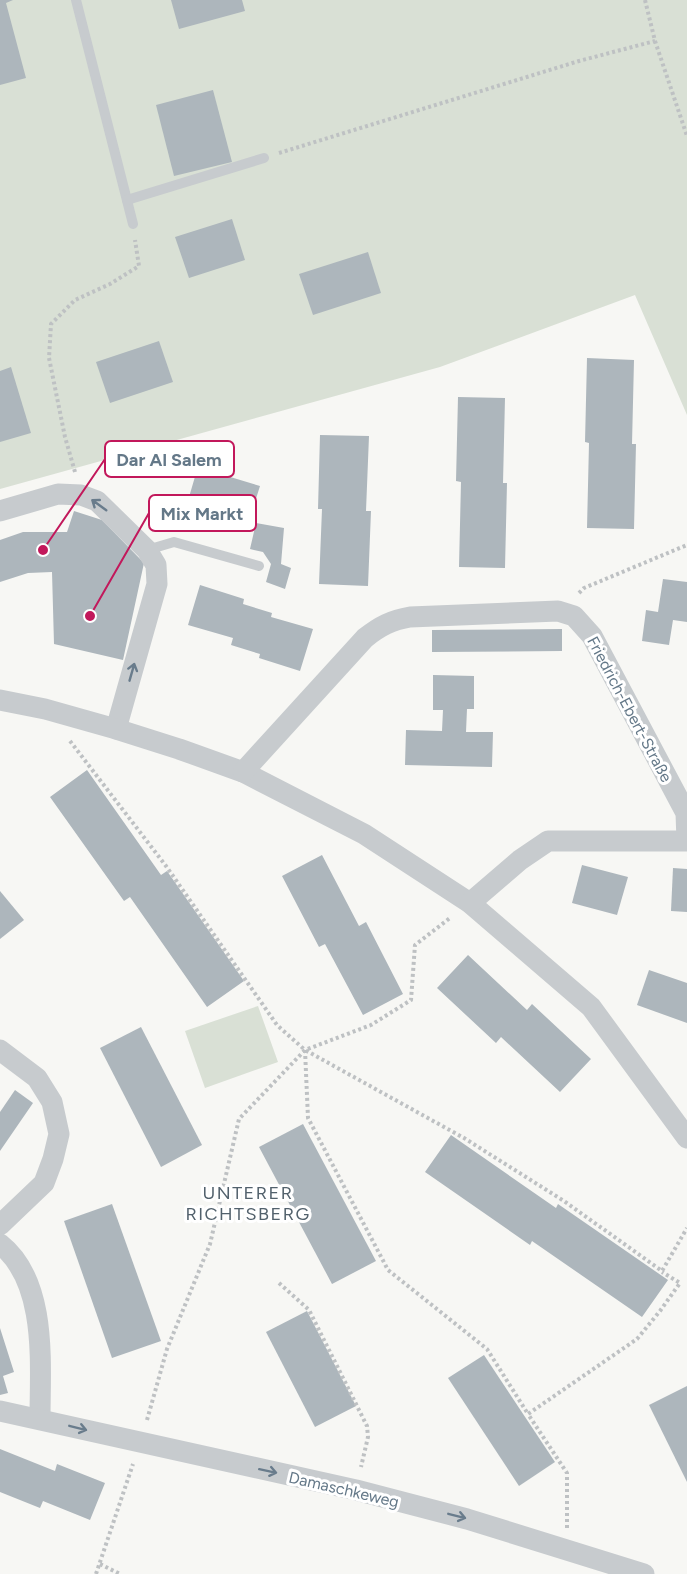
<svg xmlns="http://www.w3.org/2000/svg" width="687" height="1574" viewBox="0 0 687 1574" font-family="Figtree,sans-serif">
	<style>
		.green { fill: #d9e0d5 }
		.building { fill: #adb6bc }
		.lines { fill: none; stroke-linecap: round; stroke-linejoin: round }
		.path { stroke: #bec1c3; stroke-width: 4; stroke-dasharray: 3 3; stroke-linecap: butt }
		.service { stroke: #c7cbce; stroke-width: 10 }
		.minor { stroke: #c7cbce; stroke-width: 21 }
		.oneway { stroke: #697c8c }
		.labels { text-anchor: middle; stroke-width: 6; stroke-linejoin: round; paint-order: stroke }
		.street-label { font-size: 16px; fill: #647888; stroke: #fff }
		.neighbourhood-label { font-size: 18px; letter-spacing: 1.5px; fill: #52616c; stroke: #fff }
		.leader { fill: none; stroke: #c2185b; stroke-width: 2 }
		.callout-dot { fill: #c2185b; stroke: #fff; stroke-width: 2 }
		.callout { fill: #fff; stroke: #c2185b; stroke-width: 2 }
		.callout-label { font-size: 18px; text-anchor: middle; font-weight: bold; fill: #647888 }
	</style>
	<rect width="100%" height="100%" fill="#f7f7f4"/>
	<g class="green">
		<polygon points="0,0 687,0 687,415 635,295 440,367 0,489"/>
		<polygon points="258,1006 278,1062 205,1088 185,1031"/>
	</g>
	<g class="building">
		<polygon points="0,0 13,0 6,3 26,78 0,85"/>
		<polygon points="171,0 242,0 245,11 179,29"/>
		<polygon points="213,90 232,162 174,176 156,105"/>
		<polygon points="232,219 245,260 189,278 175,237"/>
		<polygon points="368,252 381,293 313,315 299,274"/>
		<polygon points="159,341 173,382 110,403 96,362"/>
		<polygon points="587,358 634,360 632,444 636,444 634,529 587,528 589,443 585,442"/>
		<polygon points="11,367 31,433 0,442 0,371"/>
		<polygon points="458,397 505,398 503,483 507,483 505,568 459,567 461,482 456,481"/>
		<polygon points="320,435 369,436 366,511 371,511 368,586 319,584 322,509 318,509"/>
		<polygon points="199,463 229,472 227,476 260,486 247,527 215,517 216,512 187,504"/>
		<polygon points="74,511 102,520 144,563 123,660 54,644 52,572 28,573 0,582 0,540 23,532 67,532"/>
		<polygon points="256,523 284,528 281,564 291,568 285,589 266,582 271,564 263,552 250,549"/>
		<polygon points="663,579 687,582 687,622 673,620 669,645 642,641 646,610 658,612"/>
		<polygon points="200,585 244,599 243,604 272,613 271,617 313,629 300,671 259,658 260,654 231,645 233,638 188,625"/>
		<polygon points="562,629 562,651 432,652 432,630"/>
		<polygon points="433,675 474,676 474,709 467,709 466,732 493,732 492,767 405,765 406,730 442,731 443,710 433,710"/>
		<polygon points="87,770 161,875 167,871 244,981 207,1007 130,897 124,901 50,797"/>
		<polygon points="322,855 359,926 366,922 403,994 363,1015 325,944 319,947 282,876"/>
		<polygon points="582,865 628,877 617,915 572,903"/>
		<polygon points="673,868 687,869 687,912 671,911"/>
		<polygon points="0,891 24,920 0,939"/>
		<polygon points="468,955 527,1010 532,1004 591,1059 560,1092 501,1037 496,1043 437,988"/>
		<polygon points="649,970 687,983 687,1023 637,1005"/>
		<polygon points="141,1027 202,1145 161,1167 100,1048"/>
		<polygon points="15,1090 33,1103 0,1151 0,1112"/>
		<polygon points="303,1124 376,1261 332,1284 259,1147"/>
		<polygon points="451,1135 556,1208 558,1204 668,1280 642,1317 532,1241 530,1245 425,1172"/>
		<polygon points="112,1204 161,1341 112,1358 64,1221"/>
		<polygon points="307,1311 356,1406 315,1427 266,1332"/>
		<polygon points="0,1328 14,1372 3,1376 8,1393 0,1395"/>
		<polygon points="484,1355 555,1462 519,1486 448,1378"/>
		<polygon points="687,1386 687,1482 649,1405"/>
		<polygon points="0,1449 55,1471 57,1464 105,1483 90,1520 43,1501 40,1508 0,1492"/>
	</g>
	<g class="lines">
		<g class="path">
			<polyline points="645,0 655,41 687,136"/>
			<polyline points="279,153 579,61 655,41"/>
			<polyline points="75,472 65,437 49,358 51,324 75,300 110,284 139,266 135,240"/>
			<polyline points="579,593 584,588 687,545"/>
			<polyline points="70,741 166,866 277,1025 305,1050 464,1138 564,1201 662,1271 687,1228"/>
			<polyline points="305,1050 308,1118 388,1270 487,1349 528,1414"/>
			<polyline points="279,1283 309,1310 367,1426 368,1437 361,1467"/>
			<polyline points="147,1420 167,1349 210,1244 239,1119 305,1050 371,1025 411,1000 415,945 450,918"/>
			<polyline points="567,1528 567,1473 528,1414 637,1339 660,1311 680,1283 662,1272"/>
			<polyline points="100,1564 120,1574"/>
			<polyline points="96,1574 133,1464"/>
		</g>
		<g class="service">
			<polyline points="76,0 133,224"/>
			<polyline points="127,200 264,158"/>
			<polyline points="147,550 174,542 259,566"/>
		</g>
		<g class="minor">
			<polyline points="0,511 58,494 81,495 97,501 147,550 156,565 157,584 116,729"/>
			<polyline points="0,700 45,709 116,729 179,749 243,772 364,834 470,903 591,1007 687,1138"/>
			<path d="M243,772L365,638C380,626 392,620 410,617L558,611L574,616L592,636L686,813L687,841H548L520,860L470,903"/>
			<polyline points="0,1050 37,1078 52,1102 59,1134 53,1159 44,1183 0,1225"/>
			<path d="M0,1244C48,1282 40,1364 40,1419"/>
			<polyline points="0,1411 356,1490 467,1519 644,1574"/>
		</g>
	</g>
	<defs><path id="oneway-shaft" d="M-6 0H5M1.5-3L5.5 0L1.5 3" fill="none" stroke-width="1.6" stroke-linecap="round" stroke-linejoin="round" transform="scale(1.5)"/></defs>
	<g class="oneway">
		<use href="#oneway-shaft" transform="translate(99 505) rotate(-144)"/>
		<use href="#oneway-shaft" transform="translate(132 672) rotate(-74)"/>
		<use href="#oneway-shaft" transform="translate(78 1428) rotate(14)"/>
		<use href="#oneway-shaft" transform="translate(268 1471) rotate(12)"/>
		<use href="#oneway-shaft" transform="translate(457 1516) rotate(14)"/>
	</g>
	<g class="labels">
		<g class="street-label">
			<text transform="translate(630 709) rotate(62)" y="6">Friedrich-Ebert-Straße</text>
			<text transform="translate(344 1489) rotate(13)" y="6">Damaschkeweg</text>
		</g>
		<g class="neighbourhood-label">
			<text x="248" y="1199">UNTERER<tspan x="248" dy="21">RICHTSBERG</tspan></text>
		</g>
	</g>
	<path class="leader" d="M43 550L105 459M90 616L149 513"/>
	<g class="callout-dot">
		<circle cx="43" cy="550" r="6"/>
		<circle cx="90" cy="616" r="6"/>
	</g>
	<g class="callout">
		<rect x="105" y="441" width="129" height="36" rx="6"/>
		<rect x="149" y="495" width="107" height="36" rx="6"/>
	</g>
	<g class="callout-label">
		<text x="169" y="466">Dar Al Salem</text>
		<text x="202" y="520">Mix Markt</text>
	</g>
</svg>
